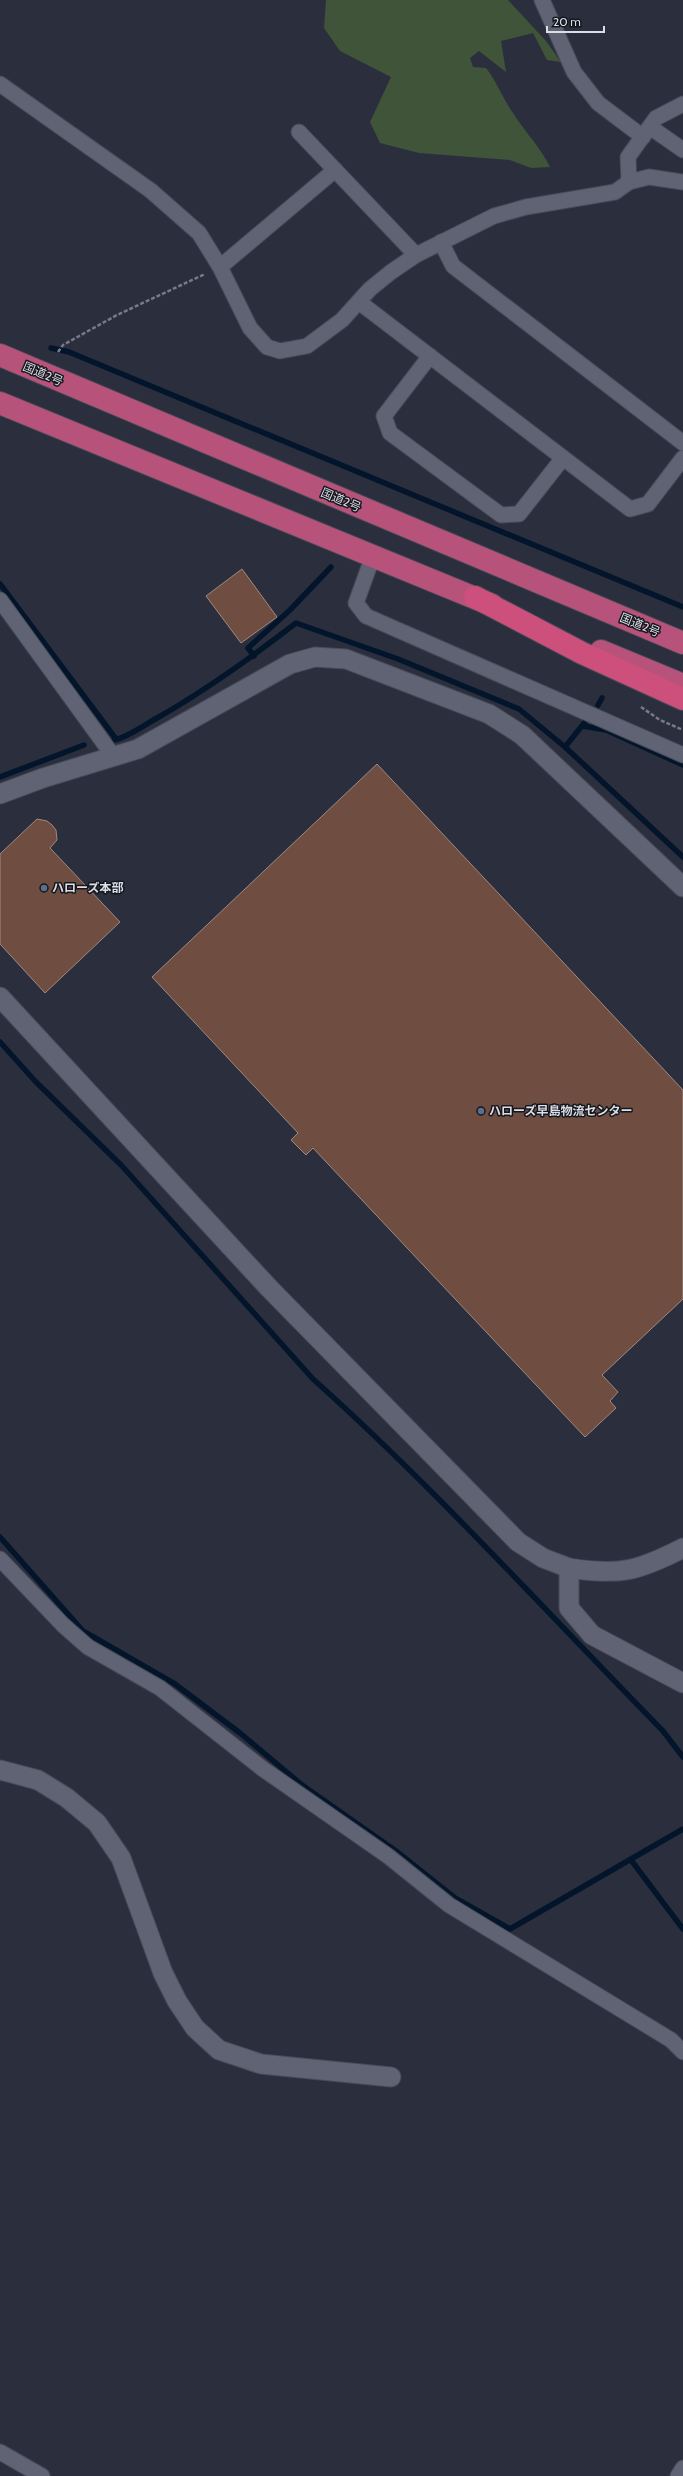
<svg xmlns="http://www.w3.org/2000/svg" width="683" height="2476" viewBox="0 0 683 2476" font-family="Cabin,'Noto Sans JP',sans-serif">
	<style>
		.green { fill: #405439 }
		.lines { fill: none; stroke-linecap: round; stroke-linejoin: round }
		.stream { stroke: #02152a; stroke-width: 5.5 }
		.building { fill: #6f4e41; stroke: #9f8a82 }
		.minor-casing { stroke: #484a57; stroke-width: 17 }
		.tertiary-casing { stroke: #484a57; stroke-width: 21 }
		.trunk-casing { stroke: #484a57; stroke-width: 24 }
		.motorway-casing { stroke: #484a57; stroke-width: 24 }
		.path { stroke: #787a87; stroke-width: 2.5; stroke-dasharray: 4 2; stroke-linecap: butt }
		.minor { stroke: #5f6374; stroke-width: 15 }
		.tertiary { stroke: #5f6374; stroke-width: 19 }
		.trunk { stroke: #b7537a; stroke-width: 22 }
		.motorway { stroke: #cd4f7b; stroke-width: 22 }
		.service-dot { fill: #5c6f8a; stroke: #15171e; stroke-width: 1.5 }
		.labels { text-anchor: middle; stroke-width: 3; stroke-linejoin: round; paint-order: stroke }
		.street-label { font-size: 12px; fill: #dbdde7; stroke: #15171e }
		.poi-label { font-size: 12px; font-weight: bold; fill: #dbdde7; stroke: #15171e; text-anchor: start }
	</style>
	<rect width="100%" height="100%" fill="#2b2e3d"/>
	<path class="green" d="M326,0H508L546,41L561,62L547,60L533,33L501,41L506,72L479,51L470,58L473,67L486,68C497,82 503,99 513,113C525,132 541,148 550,167L531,168L510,160L419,153L380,143L370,122L391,77L340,51L324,28Z"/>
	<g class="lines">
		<g class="stream">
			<polyline points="51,348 69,352 683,607"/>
			<polyline points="0,584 116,739"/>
			<polyline points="254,656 248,648 290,610 331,567"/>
			<polyline points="598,705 602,698"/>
			<polyline points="583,726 606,730 683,765"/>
			<path d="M114,740C129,737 144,725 157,718C206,690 252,657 296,623L398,659L519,709L565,747L683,857"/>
			<polyline points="565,747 585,722"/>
			<polyline points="0,777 84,745"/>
			<path d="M0,1042L35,1081L122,1166L313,1379C436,1489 547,1613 663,1731L683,1757"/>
			<polyline points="0,1537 83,1631 175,1684 240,1733 302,1785 396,1851 455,1898 510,1929 683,1829"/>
			<polyline points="631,1860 683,1929"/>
		</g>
	</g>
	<g class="building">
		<polygon points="242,569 277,617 241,643 206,596"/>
		<polygon points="377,764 683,1090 683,1299 602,1375 618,1392 610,1401 616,1408 585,1437 313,1148 306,1155 291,1140 298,1133 152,977"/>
		<polygon points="37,819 47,821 52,825 56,830 57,840 50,848 120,922 45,993 0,944 0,854"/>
	</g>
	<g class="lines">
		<defs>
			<g id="minor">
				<polyline points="542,0 574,72 598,103 643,137"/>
				<polyline points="0,84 150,190 199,233 220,267 250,328 267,347 280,351 307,346 342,320 370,289 391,272 416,255 494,216 526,207 615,192 629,182 649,177 683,182"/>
				<polyline points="650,127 683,150"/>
				<polyline points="299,132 416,255"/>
				<polyline points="629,182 628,157 656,118 683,104"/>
				<polyline points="441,242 453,266 683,443"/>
				<polyline points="220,267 335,170"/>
				<polyline points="359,302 630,509 648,504 683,458"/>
				<polyline points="430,356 384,416 390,433 501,515 519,514 563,458"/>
				<polyline points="373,556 356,603 366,616 683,755"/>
				<polyline points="0,600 114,757"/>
				<polyline points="0,1559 63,1625 88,1647 160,1688 263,1769 388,1856 449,1905 671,2040 683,2052"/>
				<polyline points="0,2452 42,2476"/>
				<polyline points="678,2476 683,2468"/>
			</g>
			<g id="tertiary">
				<polyline points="0,794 43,778 138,749 290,664 315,657 346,659 489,714 522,735 683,887"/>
				<polyline points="0,997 269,1288 518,1542 543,1558 569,1568 569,1608 592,1635 683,1683"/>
				<path d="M569,1568C620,1576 638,1571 683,1548"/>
				<polyline points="0,1770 38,1780 67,1798 97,1823 121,1858 163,1973 177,2001 195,2028 219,2050 261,2064 391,2077"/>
			</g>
			<g id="trunk">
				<polyline points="0,355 683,643"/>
				<polyline points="0,403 492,605"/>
				<polyline points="601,651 683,685"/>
			</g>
			<polyline id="motorway" points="475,597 582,653 683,699"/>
		</defs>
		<use href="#minor" class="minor-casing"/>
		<use href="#tertiary" class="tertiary-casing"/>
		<use href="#trunk" class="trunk-casing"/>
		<use href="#motorway" class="motorway-casing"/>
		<g class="path">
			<polyline points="58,352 63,345 117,315 205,274"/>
			<polyline points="641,707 660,720 683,730"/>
		</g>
		<use href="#minor" class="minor"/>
		<use href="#tertiary" class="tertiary"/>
		<use href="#trunk" class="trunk"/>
		<use href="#motorway" class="motorway"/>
	</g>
	<g class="service-dot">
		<circle cx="44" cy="888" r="4"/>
		<circle cx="481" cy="1111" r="4"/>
	</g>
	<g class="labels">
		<g class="street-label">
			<text transform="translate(43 374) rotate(23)" y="4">国道2号</text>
			<text transform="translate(341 500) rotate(23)" y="4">国道2号</text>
			<text transform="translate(640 625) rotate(22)" y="4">国道2号</text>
		</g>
		<g class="poi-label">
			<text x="52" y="892">ハローズ本部</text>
			<text x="489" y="1115">ハローズ早島物流センター</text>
		</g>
	</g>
	<path d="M547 26v6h57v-6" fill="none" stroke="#dbdde7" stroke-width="2"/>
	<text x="553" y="26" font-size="12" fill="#dbdde7" stroke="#15171e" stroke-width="3" paint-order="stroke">20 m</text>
</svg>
